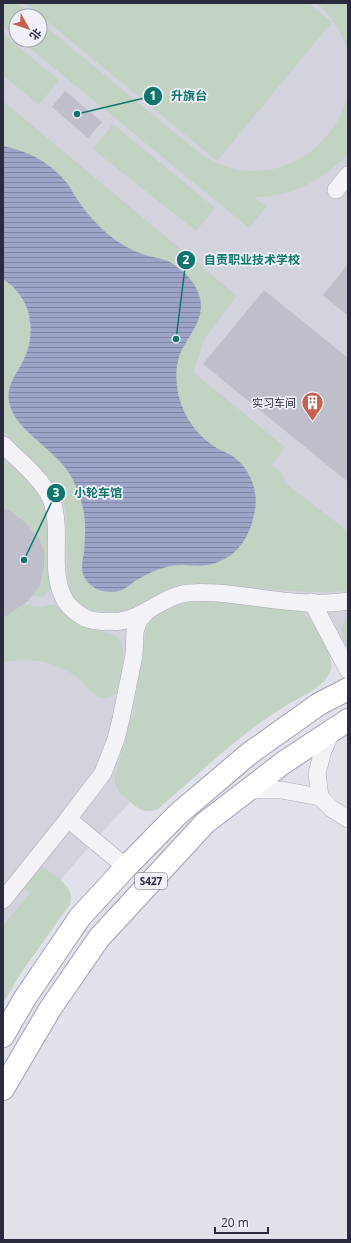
<svg xmlns="http://www.w3.org/2000/svg" width="351" height="1243" viewBox="0 0 351 1243" font-family="'Open Sans','Noto Sans SC',sans-serif">
	<style>
		.built { fill: #d3d3de; fill-rule: evenodd }
		.green { fill: #c2d2c3 }
		.water { fill: url(#water-rules) }
		.building { fill: #bebfcb }
		.lines { fill: none; stroke-linecap: round; stroke-linejoin: round }
		.minor-casing { stroke: #a9aab6; stroke-width: 18 }
		.major-casing { stroke: #a0a2b4; stroke-width: 24 }
		.minor { stroke: #f3f3f7; stroke-width: 17 }
		.major { stroke: #fff; stroke-width: 22 }
		.labels { text-anchor: middle; stroke-width: 3.5; stroke-linejoin: round; paint-order: stroke }
		.shield { fill: #f0f1f6; stroke: #656676; stroke-width: 1 }
		.shield-label { font-size: 10px; font-weight: bold; fill: #2a2b3f }
		.poi-label { font-size: 11px; fill: #2a2b3f; stroke: #f0f1f6; text-anchor: end }
		.leader { fill: none; stroke: #0f766e; stroke-width: 1.5 }
		.callout-dot { fill: #0f766e; stroke: #f0f1f6; stroke-width: 1.5 }
		.mark-label { font-size: 12px; text-anchor: middle; font-weight: bold; fill: #fff }
		.callout-label { font-size: 12px; text-anchor: middle; font-weight: bold; fill: #0f766e; stroke: #f0f1f6; stroke-width: 3.5; stroke-linejoin: round; paint-order: stroke }
	</style>
	<defs>
		<pattern id="water-rules" width="6" height="5" patternUnits="userSpaceOnUse"><rect width="6" height="5" fill="#9da4c7"/><path d="M0 2.5h6" fill="none" stroke="#8086a3"/></pattern>
	</defs>
	<rect width="100%" height="100%" fill="#e0e1e9"/>
	<path class="built" d="M3,3H348V639L300,668L136,796L93,842L60,881L3,956ZM16,16H40V40H16Z"/>
	<g class="green">
		<polygon points="3,3 17,3 33,16 16,16 16,37 3,26"/>
		<polygon points="25,3 308,3 332,22 217,161"/>
		<path d="M317,3H348V54C344,35 332,16 317,3Z"/>
		<path d="M40,22L197,151C207,158 216,163 227,167C282,183 334,148 348,95V154C323,180 291,198 254,197L266,207L249,228L20,40H40Z"/>
		<polygon points="3,34 59,80 39,105 3,75"/>
		<path d="M3,101L237,296L205,338L193,372L285,447L272,465L283,474L285,483L348,531V591C310,594 271,589 233,586C216,585 196,581 179,585C147,594 131,620 94,610C89,609 82,606 78,603C59,586 72,527 63,502C53,473 22,454 3,431Z"/>
		<polygon points="113,124 215,208 196,231 93,149"/>
		<path d="M3,459C14,469 28,479 36,491C55,519 49,555 50,587L49,591L43,597L32,596C34,593 38,589 40,586C55,555 33,519 3,508Z"/>
		<path d="M211,601L301,611C312,618 335,656 331,669C326,687 301,696 287,705C240,733 200,773 158,809L152,811H144L136,807L119,792L115,782V775L133,714L146,629C158,606 186,602 211,601Z"/>
		<path d="M24,604C30,606 35,607 42,607C45,606 50,604 54,605C59,605 69,618 75,622C101,639 130,622 122,668C121,676 121,688 115,694C110,698 103,700 98,697C91,693 84,683 78,678C57,662 28,656 3,663V617Z"/>
		<path d="M348,617V649C341,639 338,626 348,617Z"/>
		<path d="M41,868C49,869 66,883 69,890C71,895 72,899 70,904L21,973L3,1003V926L30,893L24,888Z"/>
	</g>
	<path class="water" d="M3,146C28,151 50,162 66,182C72,189 75,197 81,205C89,216 99,227 110,236C119,243 131,250 142,254C150,257 160,258 168,261C178,267 189,275 195,286C211,314 191,330 180,354C174,369 176,392 182,406C188,423 200,437 215,447C221,451 228,453 234,457C253,472 260,496 253,519C250,532 242,547 231,555C226,558 218,563 212,564C202,567 190,565 180,565C172,565 162,568 154,571C148,574 141,577 135,581C131,584 126,588 122,590C105,596 82,587 82,567C82,562 83,557 84,552C85,539 86,526 84,514C82,500 75,481 67,470C52,448 13,428 9,402C6,387 15,376 22,363C35,340 34,309 15,289C12,285 7,282 3,279Z"/>
	<g class="building">
		<polygon points="65,91 102,122 88,138 52,107"/>
		<polygon points="348,264 348,316 323,295"/>
		<polygon points="264,290 348,358 348,482 203,364"/>
		<polygon points="3,508 9,510 25,522 38,537 44,551 44,569 40,586 28,601 8,615 3,617"/>
	</g>
	<g class="lines">
		<defs>
			<g id="minor">
				<polyline points="336,190 348,175"/>
				<path d="M3,445C17,458 44,481 51,499C64,532 47,571 66,602C71,609 78,614 85,618C92,621 100,622 109,621C113,621 117,622 121,621C143,618 160,599 182,594C199,591 219,593 236,595C272,599 312,607 348,601"/>
				<polyline points="312,602 348,670"/>
				<polyline points="248,790 281,790 320,797 317,773 323,751 332,730"/>
				<polyline points="320,797 332,809 348,819"/>
				<polyline points="68,819 126,867"/>
				<polyline points="3,900 68,819 103,773 116,739 121,719 134,655 135,631 139,620 148,610"/>
			</g>
			<g id="major">
				<polyline points="3,1036 25,998 80,917 126,867 178,814 250,753 319,704 348,689"/>
				<polyline points="3,1089 50,1009 99,938 205,823 283,763 348,720"/>
			</g>
		</defs>
		<use href="#minor" class="minor-casing"/>
		<use href="#major" class="major-casing"/>
		<use href="#minor" class="minor"/>
		<use href="#major" class="major"/>
	</g>
	<defs>
		<symbol id="building-pin" viewBox="-11 -11 22 30"><path d="M0 17L-7.5 6A9.5 9.5 0 1 1 7.5 6Z" fill="#c8614b" stroke="#f0f1f6"/><path d="M-4-6H4V6H1V3H-1V6H-4ZM-2.5-4.3h1.7v1.8h-1.7ZM.8-4.3h1.7v1.8H.8ZM-2.5-1h1.7V.8h-1.7ZM.8-1h1.7V.8H.8Z" fill="#fff"/></symbol>
	</defs>
	<g fill-rule="evenodd">
		<use href="#building-pin" x="300" y="390" width="25" height="34"/>
	</g>
	<g class="labels">
		<rect class="shield" x="135" y="873" width="32" height="16" rx="3"/>
		<g class="shield-label">
			<text x="151" y="885">S427</text>
		</g>
		<g class="poi-label">
			<text x="296" y="407">实习车间</text>
		</g>
	</g>
	<path class="leader" d="M77 114L153 96M176 339L186 260M24 560L56 493"/>
	<g class="callout-dot">
		<circle cx="77" cy="114" r="4"/>
		<circle cx="176" cy="339" r="4"/>
		<circle cx="24" cy="560" r="4"/>
		<circle cx="153" cy="96" r="10"/>
		<circle cx="186" cy="260" r="10"/>
		<circle cx="56" cy="493" r="10"/>
	</g>
	<g class="mark-label">
		<text x="153" y="100">1</text>
		<text x="186" y="264">2</text>
		<text x="56" y="497">3</text>
	</g>
	<g class="callout-label">
		<text x="189" y="100">升旗台</text>
		<text x="252" y="264">自贡职业技术学校</text>
		<text x="98" y="497">小轮车馆</text>
	</g>
	<rect width="351" height="1243" fill="none" stroke="#2a2b3f" stroke-width="8"/>
	<g transform="translate(28 28) rotate(129)"><circle r="19" fill="#f0f1f6" stroke="#a1a2ad"/>
	<path d="M0-3L7 15L0 10L-7 15Z" fill="#c8614b"/>
	<text y="-6" font-size="11" font-weight="bold" text-anchor="middle" fill="#2a2b3f">北</text>
	</g>
	<path d="M215 1227v6h53v-6" fill="none" stroke="#2a2b3f" stroke-width="2"/>
	<text x="221" y="1227" font-size="12" fill="#2a2b3f" stroke="#f0f1f6" stroke-width="3" paint-order="stroke">20 m</text>
</svg>
